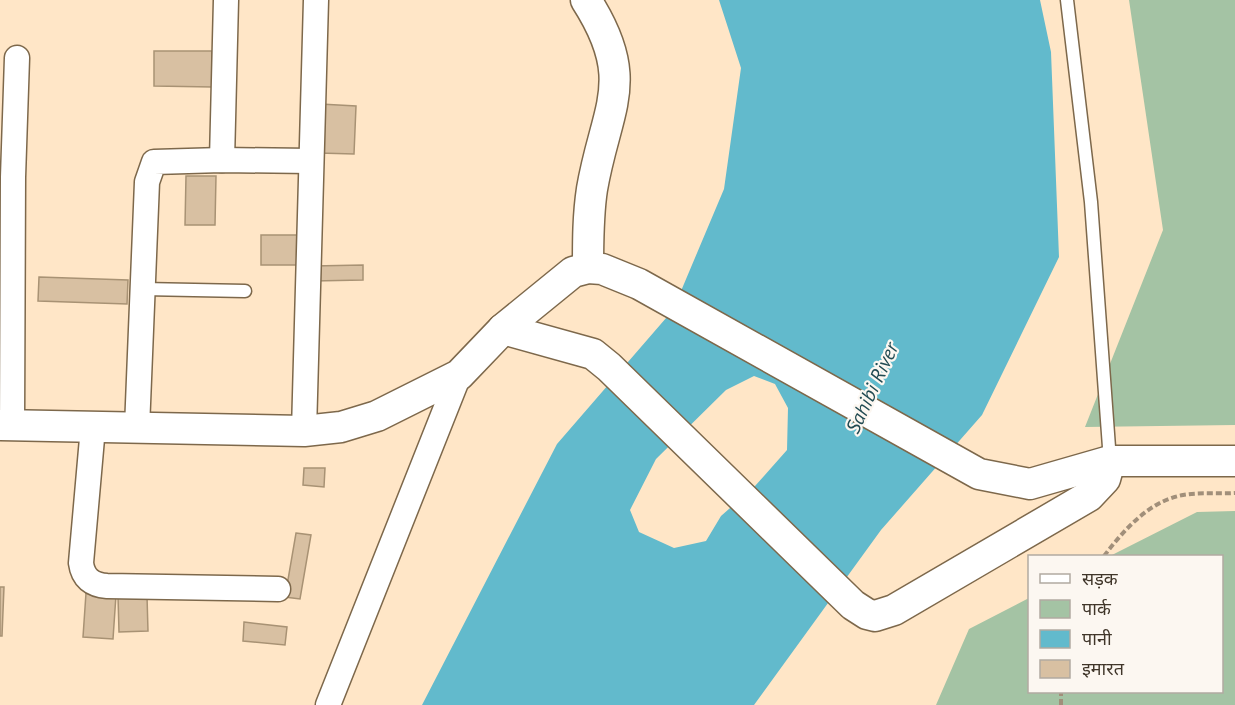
<svg xmlns="http://www.w3.org/2000/svg" width="1235" height="705" viewBox="0 0 1235 705" font-family="'PT Sans','Noto Sans Devanagari',sans-serif">
	<style>
		.green { fill: #a4c3a4 }
		.water { fill: #62bacc; fill-rule: evenodd }
		.building { fill: #d8c0a2; stroke: #a89274; stroke-width: 1.5 }
		.lines { fill: none; stroke-linecap: round; stroke-linejoin: round }
		.service-casing { stroke: #7d684b; stroke-width: 15 }
		.minor-casing { stroke: #7d684b; stroke-width: 27 }
		.tertiary-casing { stroke: #7d684b; stroke-width: 33 }
		.path { stroke: #a18f7a; stroke-width: 4; stroke-dasharray: 6 3; stroke-linecap: butt }
		.service { stroke: #fff; stroke-width: 12 }
		.minor { stroke: #fff; stroke-width: 24 }
		.tertiary { stroke: #fff; stroke-width: 30 }
		.labels { text-anchor: middle; stroke-width: 4.5; stroke-linejoin: round; paint-order: stroke }
		.water-label { font-size: 20px; font-style: italic; fill: #224b53; stroke: #fcf7f1 }
	</style>
	<rect width="100%" height="100%" fill="#ffe6c7"/>
	<g class="green">
		<polygon points="1129,0 1235,0 1235,425 1085,427 1163,230"/>
		<polygon points="1235,511 1235,705 936,705 969,629 1029,598 1030,692 1222,692 1222,556 1110,556 1197,512"/>
	</g>
	<path class="water" d="M719,0H1040L1051,52L1059,257L982,415L881,530L754,705H422L557,444L673,310L724,189L741,68ZM754,376L775,384L788,408L787,450L755,486L721,516L706,541L674,548L639,532L630,510L656,459L726,390Z"/>
	<g class="building">
		<polygon points="154,51 212,51 212,87 154,86"/>
		<polygon points="320,104 356,106 354,154 319,153"/>
		<polygon points="186,176 216,176 215,225 185,225"/>
		<rect x="261" y="235" width="38" height="30"/>
		<polygon points="363,265 363,280 313,281 313,266"/>
		<polygon points="39,277 128,280 127,304 38,301"/>
		<polygon points="304,468 325,468 324,487 303,485"/>
		<polygon points="296,533 311,535 300,599 285,597"/>
		<polygon points="0,587 4,587 2,636 0,636"/>
		<polygon points="86,593 116,595 113,639 83,637"/>
		<polygon points="118,596 147,596 148,631 119,632"/>
		<polygon points="244,622 287,627 285,645 243,641"/>
	</g>
	<g class="lines">
		<defs>
			<g id="service">
				<polyline points="1067,0 1091,202 1110,461"/>
				<polyline points="143,289 245,291"/>
			</g>
			<g id="minor">
				<polyline points="222,160 226,0"/>
				<polyline points="12,425 13,177 17,58"/>
				<path d="M93,427L81,563C83,578 92,585 107,586L278,589"/>
				<polyline points="137,428 147,182 154,162 222,160 311,161"/>
				<polyline points="304,431 316,0"/>
				<polyline points="328,705 459,375"/>
			</g>
			<g id="tertiary">
				<path d="M586,0C638,81 606,107 592,189C588,215 588,241 588,268"/>
				<polyline points="503,329 593,354 609,367 853,605 867,614 875,616 894,610 1089,496 1105,479 1110,461"/>
				<polyline points="0,425 304,431 341,427 377,416 459,375 503,329 573,272 588,268 602,269 639,284 979,474 1030,484 1110,461 1235,461"/>
			</g>
		</defs>
		<use href="#service" class="service-casing"/>
		<use href="#minor" class="minor-casing"/>
		<use href="#tertiary" class="tertiary-casing"/>
		<g class="path">
			<path d="M1104,556C1124,530 1149,501 1183,495C1200,492 1218,494 1235,493"/>
			<polyline points="1061,705 1061,692"/>
		</g>
		<use href="#service" class="service"/>
		<use href="#minor" class="minor"/>
		<use href="#tertiary" class="tertiary"/>
	</g>
	<g class="labels">
		<g class="water-label">
			<text transform="translate(872 388) rotate(-65)" y="7">Sahibi River</text>
		</g>
	</g>
	<rect x="1028" y="555" width="195" height="138" fill="#fcf7f1" stroke="#b1aaa1" stroke-width="1.5"/>
	<rect x="1040" y="574" width="30" height="9" fill="#ffffff" stroke="#b1aaa1" stroke-width="1.5"/>
	<text x="1082" y="585" font-size="18" fill="#40362a">सड़क</text>
	<rect x="1040" y="600" width="30" height="18" fill="#a4c3a4" stroke="#b1aaa1" stroke-width="1.5"/>
	<text x="1082" y="615" font-size="18" fill="#40362a">पार्क</text>
	<rect x="1040" y="630" width="30" height="18" fill="#62bacc" stroke="#b1aaa1" stroke-width="1.5"/>
	<text x="1082" y="645" font-size="18" fill="#40362a">पानी</text>
	<rect x="1040" y="660" width="30" height="18" fill="#d8c0a2" stroke="#b1aaa1" stroke-width="1.5"/>
	<text x="1082" y="675" font-size="18" fill="#40362a">इमारत</text>
</svg>
